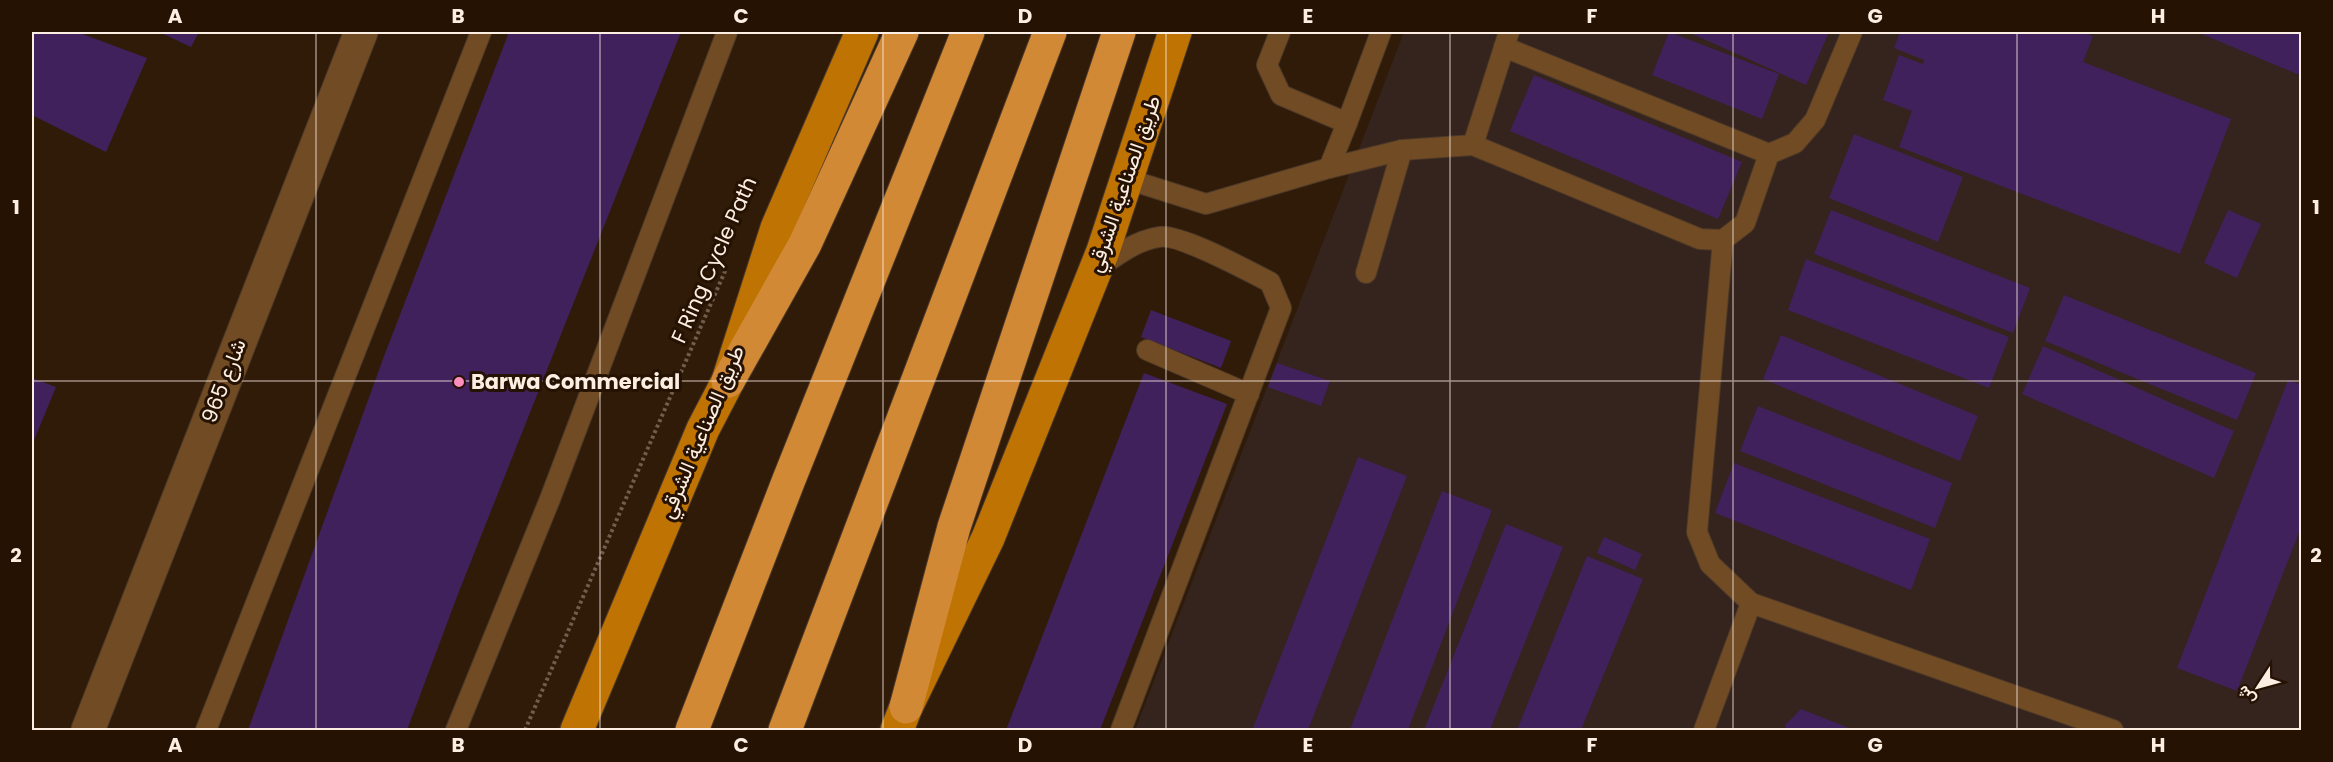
<svg xmlns="http://www.w3.org/2000/svg" width="2333" height="762" viewBox="0 0 2333 762" font-family="Poppins,Vazirmatn,sans-serif">
	<style>
		.industrial { fill: #35231d }
		.building { fill: #41215b }
		.lines { fill: none; stroke-linecap: round; stroke-linejoin: round }
		.lane-casing { stroke: #4d3928; stroke-width: 22 }
		.street-casing { stroke: #4d3928; stroke-width: 35 }
		.primary-casing { stroke: #4d3928; stroke-width: 35 }
		.highway-casing { stroke: #4d3928; stroke-width: 35 }
		.path { stroke: #705d4d; stroke-width: 4; stroke-dasharray: 3 3; stroke-linecap: butt }
		.lane { stroke: #704b24; stroke-width: 20 }
		.street { stroke: #704b24; stroke-width: 33 }
		.primary { stroke: #bf7303; stroke-width: 33 }
		.highway { stroke: #d28936; stroke-width: 33 }
		.grid { fill: none; stroke: #fdeee3; stroke-width: 1.5; stroke-opacity: 0.55 }
		.poi-dot { fill: #fe8ebb; stroke: #261202; stroke-width: 2 }
		.labels { text-anchor: middle; stroke-width: 6; stroke-linejoin: round; paint-order: stroke }
		.street-label { font-size: 21px; fill: #fdeee3; stroke: #261202 }
		.poi-label { font-size: 21px; font-weight: bold; fill: #fdeee3; stroke: #261202; text-anchor: start }
		.neatline { fill: none; stroke: #fdeee3; stroke-width: 2 }
		.grid-label { font-size: 20px; text-anchor: middle; font-weight: bold; fill: #fdeee3 }
	</style>
	<rect width="100%" height="100%" fill="#301b09"/>
	<polygon class="industrial" points="1404,32 2301,32 2301,730 1135,730"/>
	<g class="building">
		<polygon points="32,32 77,32 147,58 106,152 32,115"/>
		<polygon points="159,32 199,32 191,47"/>
		<polygon points="509,32 681,32 458,594 407,730 248,730 383,359"/>
		<polygon points="1669,32 1779,74 1762,119 1652,75"/>
		<polygon points="1688,32 1829,32 1806,85"/>
		<polygon points="1900,32 2082,32 2093,36 2083,62 2231,119 2180,254 1899,147 1912,111 1883,100 1899,55 1923,64 1924,60 1894,48"/>
		<polygon points="2197,32 2282,32 2282,34 2287,32 2297,32 2302,34 2302,76"/>
		<polygon points="1534,75 1742,162 1718,219 1510,131"/>
		<polygon points="1854,134 1963,177 1938,242 1829,198"/>
		<polygon points="1831,210 2030,288 2013,333 1814,254"/>
		<polygon points="2228,210 2261,224 2237,278 2204,263"/>
		<polygon points="1806,259 2009,337 1989,388 1788,310"/>
		<polygon points="2064,295 2256,373 2237,420 2045,341"/>
		<polygon points="1151,310 1231,341 1221,368 1141,337"/>
		<polygon points="1781,335 1978,416 1960,461 1763,379"/>
		<polygon points="2043,346 2234,431 2214,478 2022,394"/>
		<polygon points="1277,363 1330,381 1321,406 1268,387"/>
		<polygon points="1144,373 1227,404 1100,730 1006,730"/>
		<polygon points="32,378 56,387 32,445"/>
		<polygon points="2288,380 2302,385 2302,525 2237,691 2177,668"/>
		<polygon points="1758,406 1952,483 1935,528 1740,451"/>
		<polygon points="1358,457 1407,476 1308,730 1260,730 1253,728"/>
		<polygon points="1734,463 1930,539 1911,590 1715,513"/>
		<polygon points="1442,491 1492,510 1408,730 1350,730"/>
		<polygon points="1506,524 1563,547 1490,730 1424,730"/>
		<polygon points="1604,537 1642,554 1635,570 1597,553"/>
		<polygon points="1587,556 1643,579 1581,730 1517,730"/>
		<polygon points="1801,709 1854,730 1786,730 1785,725"/>
	</g>
	<g class="lines">
		<defs>
			<g id="lane">
				<polyline points="1280,32 1267,65 1281,95 1347,123 1329,168"/>
				<polyline points="1504,47 1769,154"/>
				<polyline points="1347,123 1381,32"/>
				<polyline points="1473,145 1700,239 1723,240 1745,223 1769,154 1795,143 1815,120 1852,32"/>
				<polyline points="1127,179 1206,204 1329,168 1402,150 1473,145 1509,32"/>
				<polyline points="1723,240 1697,532 1710,564 1751,603 2113,730"/>
				<path d="M1097,269C1117,255 1135,241 1159,237C1179,233 1248,271 1270,282L1281,308L1121,730"/>
				<polyline points="1366,273 1402,150"/>
				<polyline points="1147,350 1249,394"/>
				<polyline points="206,730 481,32"/>
				<polyline points="456,730 550,499 727,32"/>
				<polyline points="1704,730 1751,603"/>
			</g>
			<polyline id="street" points="88,730 361,32"/>
			<g id="primary">
				<polyline points="577,730 703,429 728,381 777,228 862,32"/>
				<polyline points="897,730 906,707 988,538 1103,251 1175,32"/>
			</g>
			<g id="highway">
				<polyline points="728,381 805,244 902,32"/>
				<polyline points="906,707 954,527 1119,32"/>
				<polyline points="692,730 788,482 968,32"/>
				<polyline points="785,730 1050,32"/>
			</g>
		</defs>
		<use href="#lane" class="lane-casing"/>
		<use href="#street" class="street-casing"/>
		<use href="#primary" class="primary-casing"/>
		<use href="#highway" class="highway-casing"/>
		<polyline class="path" points="525,730 726,269"/>
		<use href="#lane" class="lane"/>
		<use href="#street" class="street"/>
		<use href="#primary" class="primary"/>
		<use href="#highway" class="highway"/>
	</g>
	<path class="grid" d="M316,32V730M600,32V730M883,32V730M1166,32V730M1450,32V730M1733,32V730M2017,32V730M32,381H2302"/>
	<circle class="poi-dot" cx="459" cy="382" r="6"/>
	<g class="labels">
		<g class="street-label">
			<text transform="translate(1124 184) rotate(-71)" y="7">طريق الصناعية الشرقي</text>
			<text transform="translate(714 260) rotate(-66)" y="7">F Ring Cycle Path</text>
			<text transform="translate(224 381) rotate(-69)" y="7">شارع 965</text>
			<text transform="translate(702 432) rotate(-67)" y="7">طريق الصناعية الشرقي</text>
		</g>
		<g class="poi-label">
			<text x="471" y="389">Barwa Commercial</text>
		</g>
	</g>
	<rect width="2333" height="762" fill="none" stroke="#261202" stroke-width="66"/>
	<g transform="translate(2258 687) rotate(234)" stroke="#261202" stroke-width="4.5" paint-order="stroke">
	<path d="M0-4.5L10 22L0 15L-10 22Z" fill="#fdeee3"/>
	<text y="-9" font-size="16" font-weight="bold" text-anchor="middle" fill="#fdeee3">ش</text>
	</g>
	<rect x="33" y="33" width="2267" height="696" class="neatline"/>
	<g class="grid-label">
		<text x="175" y="23">A</text>
		<text x="458" y="23">B</text>
		<text x="741" y="23">C</text>
		<text x="1025" y="23">D</text>
		<text x="1308" y="23">E</text>
		<text x="1592" y="23">F</text>
		<text x="1875" y="23">G</text>
		<text x="2158" y="23">H</text>
		<text x="16" y="214">1</text>
		<text x="2316" y="214">1</text>
		<text x="16" y="562">2</text>
		<text x="2316" y="562">2</text>
		<text x="175" y="752">A</text>
		<text x="458" y="752">B</text>
		<text x="741" y="752">C</text>
		<text x="1025" y="752">D</text>
		<text x="1308" y="752">E</text>
		<text x="1592" y="752">F</text>
		<text x="1875" y="752">G</text>
		<text x="2158" y="752">H</text>
	</g>
</svg>
